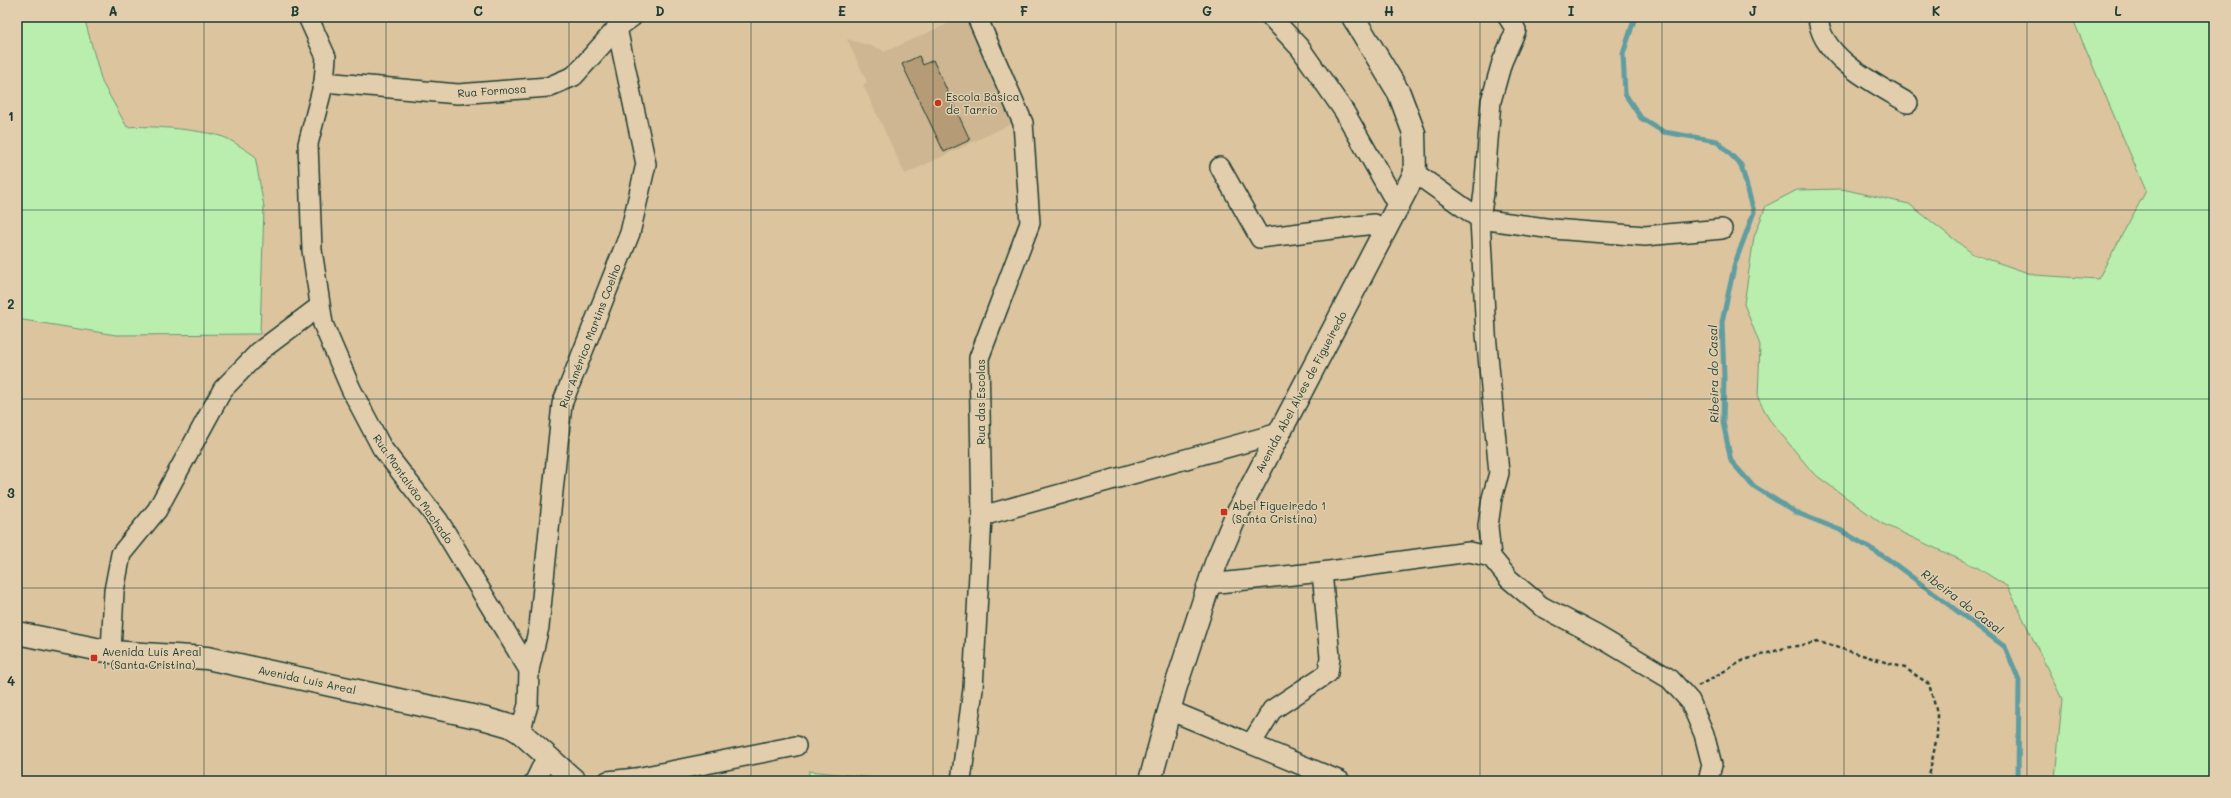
<svg xmlns="http://www.w3.org/2000/svg" width="2231" height="798" viewBox="0 0 2231 798" font-family="Mali,sans-serif">
	<style>
		.built { fill: #cdb691 }
		.green { fill: #b9eeaf; stroke: #6c9672 }
		.lines { fill: none; stroke-linecap: round; stroke-linejoin: round }
		.stream { stroke: #619da0; stroke-width: 5 }
		.building { fill: #b69c76; stroke: #1f3d34 }
		.minor-casing { stroke: #1f3d34; stroke-width: 22 }
		.tertiary-casing { stroke: #1f3d34; stroke-width: 25 }
		.primary-casing { stroke: #1f3d34; stroke-width: 25 }
		.path { stroke: #1f3d34; stroke-width: 2.5; stroke-dasharray: 4 3; stroke-linecap: butt }
		.minor { stroke: #e2ceac; stroke-width: 19 }
		.tertiary { stroke: #e2ceac; stroke-width: 22 }
		.primary { stroke: #e2ceac; stroke-width: 22 }
		.grid { fill: none; stroke: #1f3d34; stroke-width: 1; stroke-opacity: 0.55 }
		.poi-dot { fill: #c8321e; stroke: #e2ceac; stroke-width: 1.5 }
		.labels { text-anchor: middle; stroke-width: 3; stroke-linejoin: round; paint-order: stroke }
		.street-label { font-size: 11px; fill: #1f3d34; stroke: #e2ceac }
		.poi-label { font-size: 11px; fill: #1f3d34; stroke: #e2ceac; text-anchor: start }
		.water-label { font-size: 12px; font-style: italic; fill: #24453d; stroke: #e2ceac }
		.neatline { fill: none; stroke: #1f3d34; stroke-width: 1.5 }
		.grid-label { font-size: 13px; text-anchor: middle; font-weight: bold; fill: #1f3d34 }
	</style>
	<rect width="100%" height="100%" fill="#dcc49f"/>
	<filter id="ink" filterUnits="userSpaceOnUse"><feTurbulence type="fractalNoise" baseFrequency=".025" numOctaves="2"/><feDisplacementMap in="SourceGraphic" scale="8" xChannelSelector="R" yChannelSelector="G"/><feConvolveMatrix kernelMatrix="1 2 1 2 8 2 1 2 1" color-interpolation-filters="sRGB"/></filter>
	<g filter="url(#ink)">
		<polygon class="built" points="963,17 966,17 1012,121 1009,125 905,174 863,85 867,82 847,39 881,49 884,52"/>
		<g class="green">
			<path d="M17,17H84L102,82L127,127C148,125 210,130 228,139C237,144 246,150 255,156L264,207L260,334L116,335L17,319Z"/>
			<polygon points="2072,17 2214,17 2214,781 2055,781 2062,699 2008,587 1978,568 1881,523 1813,473 1769,419 1758,398 1760,345 1744,304 1754,237 1766,206 1797,190 1842,189 1909,204 1973,254 2034,275 2098,279 2146,191"/>
			<polygon points="809,771 885,779 885,781 808,781"/>
		</g>
		<g class="lines">
			<polyline class="stream" points="1635,17 1623,54 1625,94 1641,118 1664,132 1717,141 1741,165 1754,212 1735,263 1722,322 1724,377 1723,422 1731,461 1752,485 1795,512 1840,530 1888,559 2005,647 2019,680 2018,781"/>
		</g>
		<polygon class="building" points="919,56 923,65 933,60 970,140 944,152 902,64"/>
		<g class="lines">
			<defs>
				<g id="minor">
					<polyline points="308,17 326,57 324,82 308,144 312,250 323,324 351,389 382,448 438,520 529,670"/>
					<polyline points="1271,17 1300,48 1344,111 1398,206"/>
					<path d="M1818,17C1820,58 1878,85 1908,103"/>
					<polyline points="324,82 458,94 548,87 574,76 617,28 632,17"/>
					<polyline points="1220,167 1260,238 1374,224 1386,231"/>
					<polyline points="1415,173 1480,219 1553,229 1645,236 1722,229"/>
					<polyline points="982,516 1279,433"/>
					<polyline points="1491,557 1488,526 1492,498 1499,473 1486,334 1480,219 1484,193 1491,101 1502,62 1516,30 1508,17"/>
					<polyline points="1209,584 1322,572 1469,552 1491,557 1509,579 1541,606 1596,635 1670,679 1690,701 1704,734 1712,765 1708,781"/>
					<polyline points="111,652 114,591 121,554 157,510 223,389 260,351 320,306"/>
					<polyline points="1169,710 1340,781"/>
					<polyline points="520,732 528,705 529,670 539,627 562,404 630,233 646,164 617,28 617,17"/>
					<polyline points="1251,744 1272,710 1328,673 1330,657 1322,572"/>
					<polyline points="535,781 547,756"/>
					<polyline points="608,781 636,778 796,746"/>
					<polyline points="961,781 973,689 982,516 979,358 1030,223 1023,123 977,17"/>
				</g>
				<polyline id="tertiary" points="17,633 111,652 207,658 486,719 510,726 520,732 575,781"/>
				<polyline id="primary" points="1150,781 1175,689 1216,563 1235,518 1415,173 1414,133 1399,93 1353,17"/>
			</defs>
			<use href="#minor" class="minor-casing"/>
			<use href="#tertiary" class="tertiary-casing"/>
			<use href="#primary" class="primary-casing"/>
			<polyline class="path" points="1698,686 1744,660 1785,648 1819,642 1905,668 1929,684 1937,713 1937,736 1928,781"/>
			<use href="#minor" class="minor"/>
			<use href="#tertiary" class="tertiary"/>
			<use href="#primary" class="primary"/>
		</g>
	</g>
	<path class="grid" d="M204,17V781M386,17V781M569,17V781M751,17V781M933,17V781M1116,17V781M1298,17V781M1480,17V781M1662,17V781M1844,17V781M2027,17V781M17,210H2214M17,399H2214M17,588H2214"/>
	<g class="poi-dot">
		<circle cx="938" cy="103" r="4"/>
		<rect x="1220" y="508" width="8" height="8" rx="2"/>
		<rect x="90" y="654" width="8" height="8" rx="2"/>
	</g>
	<g class="labels">
		<g class="street-label">
			<text transform="translate(492 91) rotate(-4)" y="4">Rua Formosa</text>
			<text transform="translate(590 336) rotate(-69)" y="4">Rua Américo Martins Coelho</text>
			<text transform="translate(1301 392) rotate(-62)" y="4">Avenida Abel Alves de Figueiredo</text>
			<text transform="translate(981 402) rotate(-90)" y="4">Rua das Escolas</text>
			<text transform="translate(413 489) rotate(55)" y="4">Rua Montalvão Machado</text>
			<text transform="translate(307 680) rotate(12)" y="4">Avenida Luís Areal</text>
		</g>
		<g class="poi-label">
			<text x="946" y="101">Escola Básica<tspan x="946" dy="13">de Tarrio</tspan></text>
			<text x="1232" y="510">Abel Figueiredo 1<tspan x="1232" dy="13">(Santa Cristina)</tspan></text>
			<text x="102" y="656">Avenida Luís Areal<tspan x="102" dy="13">1 (Santa Cristina)</tspan></text>
		</g>
		<g class="water-label">
			<text transform="translate(1714 374) rotate(-91)" y="4">Ribeira do Casal</text>
			<text transform="translate(1962 602) rotate(37)" y="4">Ribeira do Casal</text>
		</g>
	</g>
	<rect width="2231" height="798" fill="none" stroke="#e2ceac" stroke-width="44"/>
	<rect x="22" y="22" width="2187" height="754" class="neatline"/>
	<g class="grid-label">
		<text x="113" y="16">A</text>
		<text x="295" y="16">B</text>
		<text x="478" y="16">C</text>
		<text x="660" y="16">D</text>
		<text x="842" y="16">E</text>
		<text x="1024" y="16">F</text>
		<text x="1207" y="16">G</text>
		<text x="1389" y="16">H</text>
		<text x="1571" y="16">I</text>
		<text x="1753" y="16">J</text>
		<text x="1936" y="16">K</text>
		<text x="2118" y="16">L</text>
		<text x="11" y="121">1</text>
		<text x="11" y="309">2</text>
		<text x="11" y="498">3</text>
		<text x="11" y="686">4</text>
	</g>
</svg>
